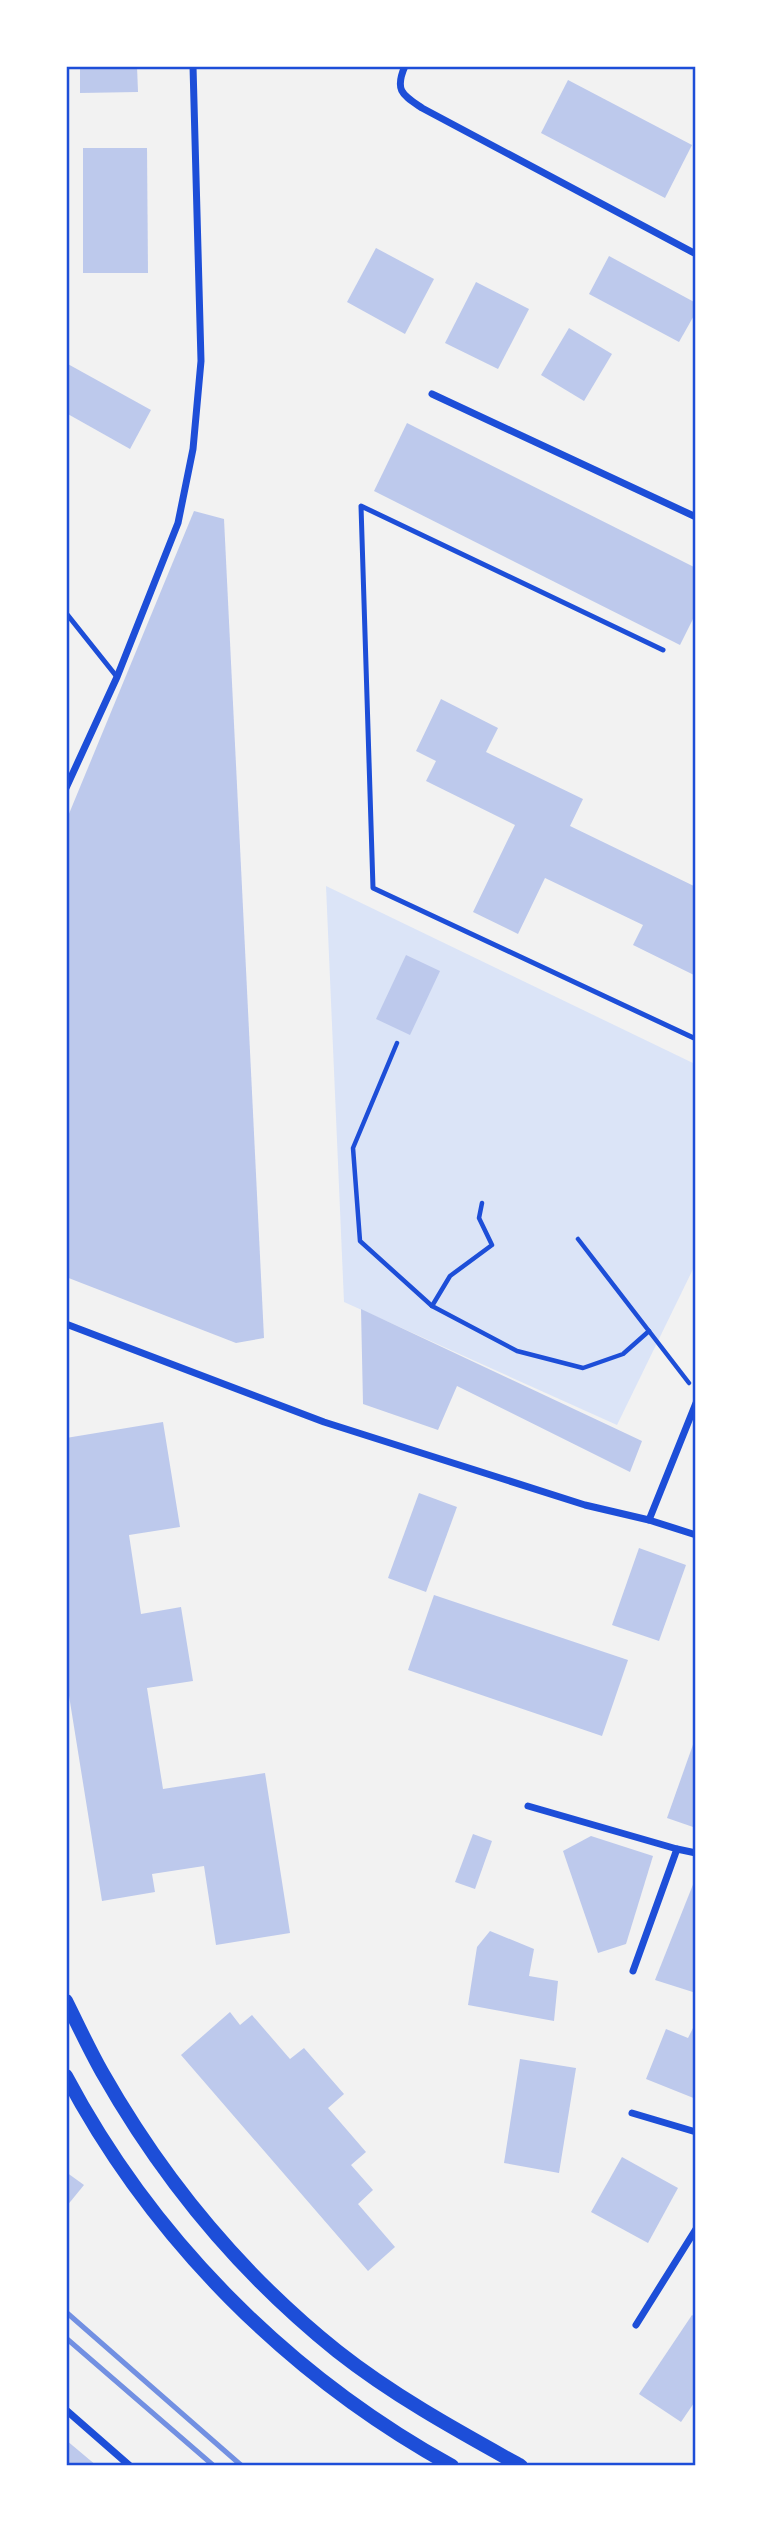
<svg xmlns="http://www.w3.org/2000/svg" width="762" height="2532" viewBox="0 0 762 2532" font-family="Rubik,sans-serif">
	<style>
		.green { fill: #dbe4f7 }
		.building { fill: #bdc9ec }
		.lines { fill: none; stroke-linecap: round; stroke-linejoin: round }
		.path { stroke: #1d4ed8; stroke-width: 4.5 }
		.service { stroke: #1d4ed8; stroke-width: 5 }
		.minor { stroke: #1d4ed8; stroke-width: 7 }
		.secondary { stroke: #1d4ed8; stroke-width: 14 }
		.rail { stroke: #7290e2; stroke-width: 5 }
		.neatline { fill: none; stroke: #1d4ed8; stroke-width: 2.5 }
	</style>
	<rect width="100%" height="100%" fill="#f2f2f2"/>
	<polygon class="green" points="326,886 695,1064 695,1265 617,1425 344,1302"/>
	<g class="building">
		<polygon points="80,66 137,66 138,92 80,93"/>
		<polygon points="568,80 692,145 665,198 541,133"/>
		<polygon points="83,148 147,148 148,273 83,273"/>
		<polygon points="376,248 434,279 405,334 347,302"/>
		<polygon points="609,256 696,303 696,312 679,342 589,294"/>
		<polygon points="476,282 529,309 498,369 445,343"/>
		<polygon points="569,328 612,354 584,401 541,375"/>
		<polygon points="66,363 151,410 130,449 66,413"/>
		<polygon points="407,423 696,568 696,613 680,645 374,491"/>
		<polygon points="194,511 224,519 264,1338 236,1343 66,1277 66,821"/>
		<polygon points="441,699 498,728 486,752 583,799 570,826 696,887 696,976 633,945 643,925 545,878 518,934 473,912 515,825 426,781 436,761 416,751"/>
		<polygon points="406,955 440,971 410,1035 376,1019"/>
		<polygon points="361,1309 642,1441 630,1472 457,1386 438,1430 363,1404"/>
		<polygon points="163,1422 180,1527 129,1535 141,1614 181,1607 193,1681 147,1688 163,1789 265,1773 290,1933 216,1945 204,1866 152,1874 155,1892 102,1901 66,1677 66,1438"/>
		<polygon points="419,1493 457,1507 426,1592 388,1578"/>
		<polygon points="639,1548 686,1565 659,1641 612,1625"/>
		<polygon points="434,1595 628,1660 602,1736 408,1670"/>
		<polygon points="695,1739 696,1739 696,1828 667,1818"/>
		<polygon points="473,1834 492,1841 475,1889 455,1882"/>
		<polygon points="591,1836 653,1856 626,1944 598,1953 563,1851"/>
		<polygon points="696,1877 696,1993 655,1980"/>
		<polygon points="490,1931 534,1949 529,1976 558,1981 554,2021 468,2005 477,1947"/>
		<polygon points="230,2012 240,2025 252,2015 290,2059 304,2048 344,2094 328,2108 366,2152 351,2165 373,2190 358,2204 395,2247 368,2271 181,2055"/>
		<polygon points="696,2022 696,2099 646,2079 666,2029 688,2038"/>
		<polygon points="520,2059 576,2068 559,2173 504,2163"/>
		<polygon points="622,2157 678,2188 648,2243 591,2212"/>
		<polygon points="66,2172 84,2185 66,2207"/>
		<polygon points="692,2315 696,2318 696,2400 681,2422 639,2394"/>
		<polygon points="66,2440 97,2466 66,2466"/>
	</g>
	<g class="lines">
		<g class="path">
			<polyline points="397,1043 353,1148 360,1241 432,1306 517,1351 583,1368 623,1354 649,1331"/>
			<polyline points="578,1239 689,1383"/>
			<polyline points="432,1306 450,1276 492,1245 479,1218 482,1203"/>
		</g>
		<g class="service">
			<polyline points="66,613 117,677"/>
			<polyline points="663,650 361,506 373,888 696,1039"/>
		</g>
		<g class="minor">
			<path d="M405,66C394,91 403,95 422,108L696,254"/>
			<polyline points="432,394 696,517"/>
			<polyline points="66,788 117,677 178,523 193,449 201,361 193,66"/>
			<polyline points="66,1324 324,1422 585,1505 649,1520 696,1535"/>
			<polyline points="649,1520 696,1403"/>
			<polyline points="528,1806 677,1849"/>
			<polyline points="633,1971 677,1849 696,1853"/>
			<polyline points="632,2113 696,2132"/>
			<polyline points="636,2325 696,2229"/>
			<polyline points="66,2410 130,2466"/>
		</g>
		<g class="secondary">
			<path d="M66,2001C78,2025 89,2049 102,2072C162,2178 241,2274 337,2351C394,2396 458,2431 521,2466"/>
			<path d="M66,2076C153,2240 289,2376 452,2466"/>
		</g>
		<g class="rail">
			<polyline points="66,2312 242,2466"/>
			<polyline points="66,2338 214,2466"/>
		</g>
	</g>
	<rect width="762" height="2532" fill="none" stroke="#ffffff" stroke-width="136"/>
	<rect x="68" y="68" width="626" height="2396" class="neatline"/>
</svg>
